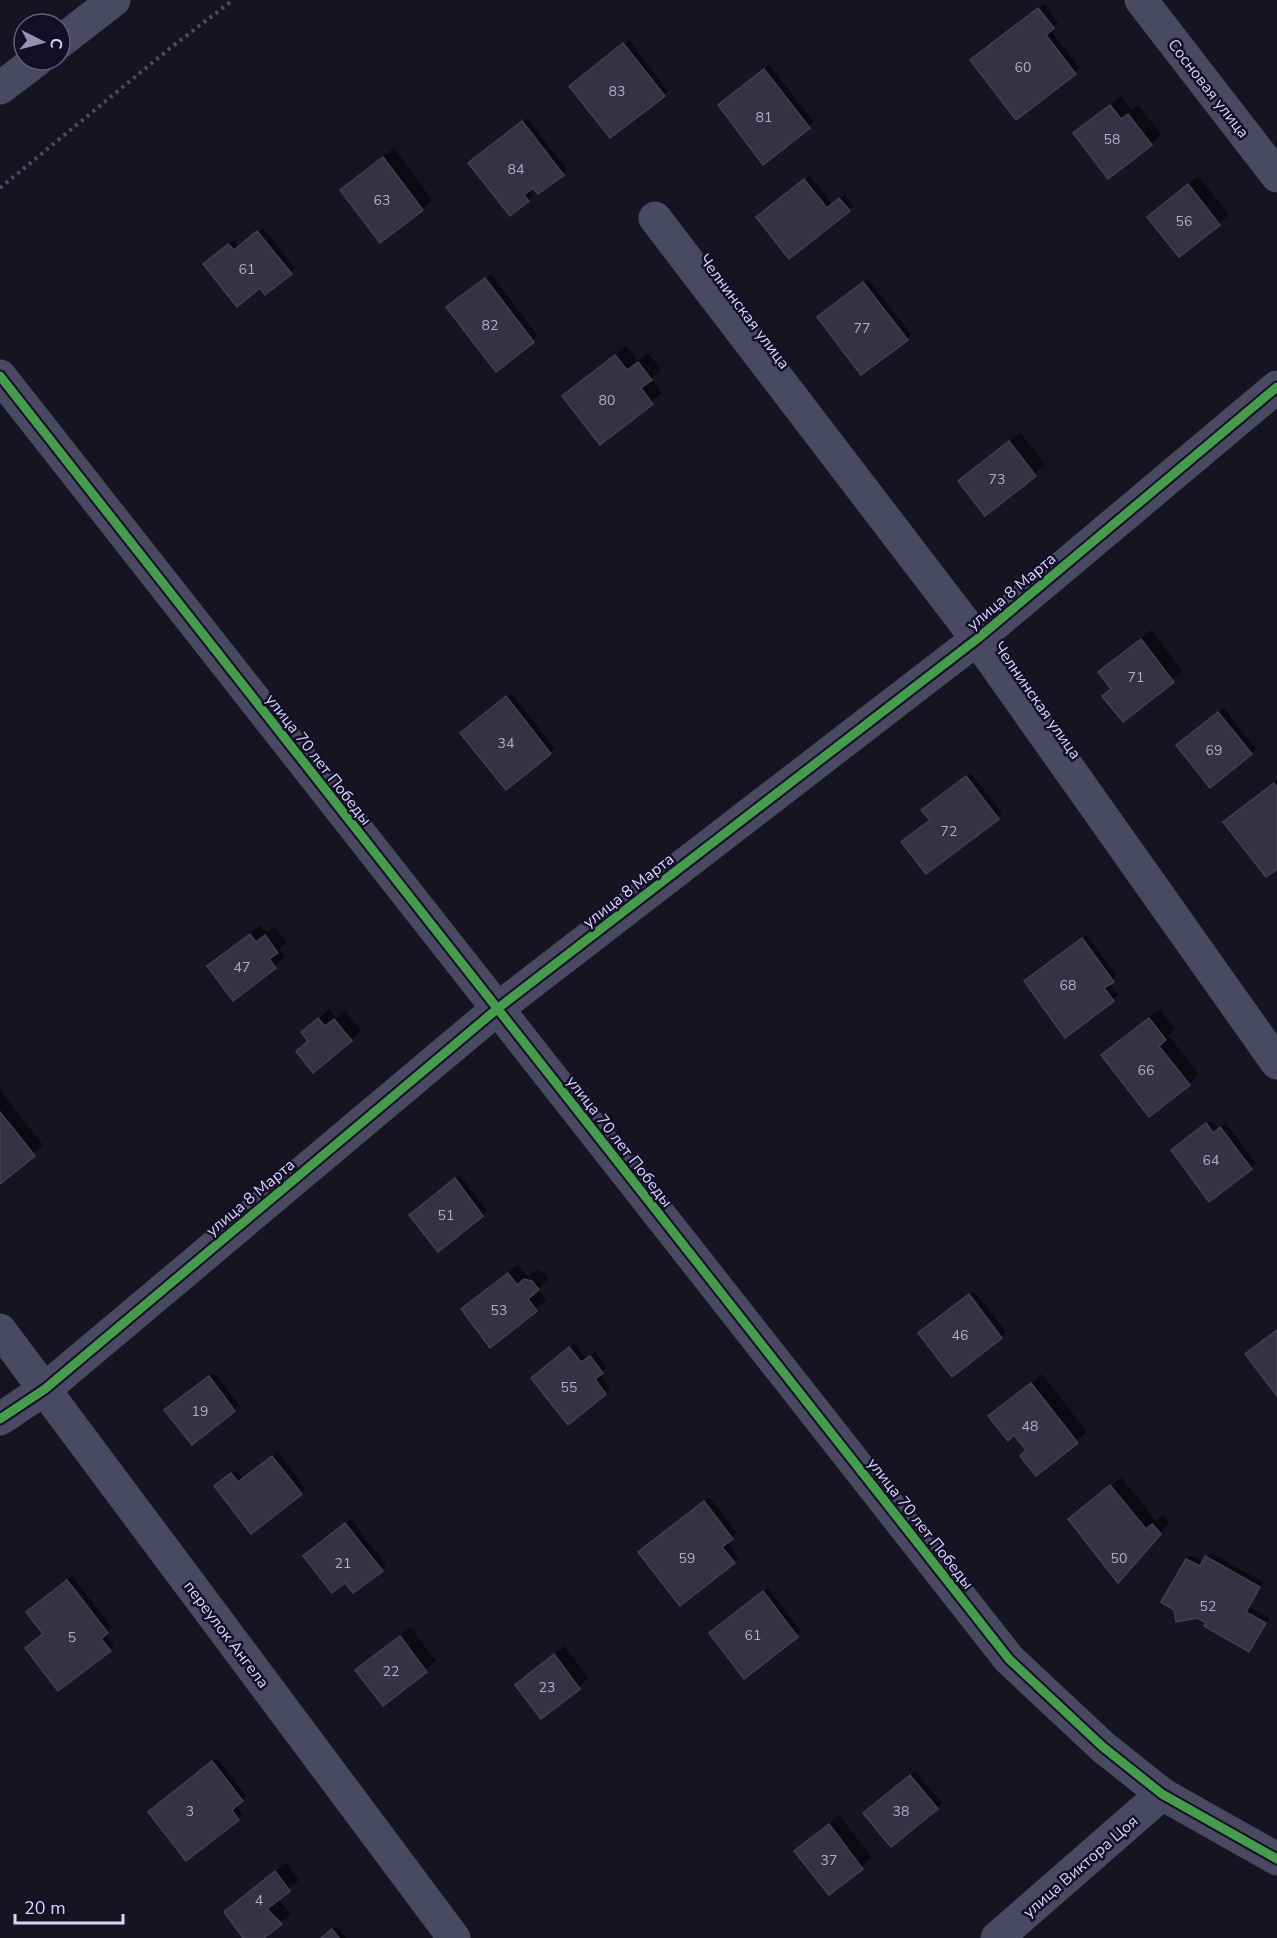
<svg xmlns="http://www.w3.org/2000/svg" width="1277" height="1938" viewBox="0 0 1277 1938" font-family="'Nunito Sans',sans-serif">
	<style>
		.shadow { fill: #0007 }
		.building { fill: #343243; stroke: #433f54; stroke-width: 1.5 }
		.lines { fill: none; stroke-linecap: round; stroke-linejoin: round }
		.path { stroke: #44505f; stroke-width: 4; stroke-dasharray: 3 4.5; stroke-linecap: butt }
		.minor { stroke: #4a4962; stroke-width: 33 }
		.tertiary { stroke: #4a4962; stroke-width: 33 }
		.cycleway-casing { stroke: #130f26; stroke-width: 13 }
		.cycleway { stroke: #469c4c; stroke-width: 9 }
		.labels { text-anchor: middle; stroke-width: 5; stroke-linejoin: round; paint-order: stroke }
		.number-label { font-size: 14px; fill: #b0acd0 }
		.street-label { font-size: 16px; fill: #d9d4ff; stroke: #130f26 }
	</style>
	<rect width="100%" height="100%" fill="#161421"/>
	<g class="shadow">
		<polygon points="1044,4 1058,23 1050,30 1080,68 1016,118 976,56"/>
		<polygon points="629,40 668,91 664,95 575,81"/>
		<polygon points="769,65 814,122 764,162 725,101"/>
		<polygon points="1121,96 1132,110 1138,105 1161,134 1151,144 1075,134"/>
		<polygon points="527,118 567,169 563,174 533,186 528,190 533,196 528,200 475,159"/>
		<polygon points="394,148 432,200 422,209 342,190 352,180"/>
		<polygon points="810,176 832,204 845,195 853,206 849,210 763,213"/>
		<polygon points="1198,176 1229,214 1219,224 1149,217"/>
		<polygon points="263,228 295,268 291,272 261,286 210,260 234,240 239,247"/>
		<polygon points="491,274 538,336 496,370 453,303"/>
		<polygon points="868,279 911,334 907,339 824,313"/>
		<polygon points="626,346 638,361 648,353 661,369 651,379 662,393 600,443 564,396"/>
		<polygon points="1020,432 1045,465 985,514 960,481"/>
		<polygon points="1151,630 1183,671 1123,720 1112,689 1100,672"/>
		<polygon points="511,693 555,748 506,788 466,728"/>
		<polygon points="1224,708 1256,749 1251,753 1183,741"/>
		<polygon points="971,773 1002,813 998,818 931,820 928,805"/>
		<polygon points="1277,780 1277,867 1225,822"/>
		<polygon points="260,925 267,933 275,927 287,942 279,949 285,957 234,999 209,966"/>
		<polygon points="1087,935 1117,976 1109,983 1118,995 1066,1036 1030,977"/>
		<polygon points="329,1009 336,1018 345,1011 361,1030 351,1040 309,1040 313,1023"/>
		<polygon points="1159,1009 1175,1029 1168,1035 1199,1074 1189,1084 1103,1055"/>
		<polygon points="0,1090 43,1145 0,1182"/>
		<polygon points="1211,1120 1218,1129 1226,1123 1256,1164 1251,1168 1177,1146"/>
		<polygon points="460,1175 487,1211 482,1215 415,1210"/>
		<polygon points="518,1264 527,1276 536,1270 542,1272 548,1279 538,1289 546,1300 490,1345 463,1309"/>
		<polygon points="974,1291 1006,1332 1001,1337 925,1328"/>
		<polygon points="575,1344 586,1359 595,1352 607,1367 599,1374 610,1389 605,1393 538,1373"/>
		<polygon points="214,1373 239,1405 192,1443 171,1406"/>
		<polygon points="1042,1374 1087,1432 1036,1474 1028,1450 1000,1407"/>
		<polygon points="278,1452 306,1489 301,1493 221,1482 236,1470 243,1479"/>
		<polygon points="1121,1477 1156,1521 1163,1515 1169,1523 1128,1571 1080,1510"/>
		<polygon points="709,1497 737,1533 727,1542 739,1558 734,1562 645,1547"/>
		<polygon points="351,1519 386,1565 353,1591 345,1581 310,1551"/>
		<polygon points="1211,1553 1263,1582 1249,1607 1269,1618 1249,1651 1198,1616 1175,1609 1163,1602 1187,1559 1192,1555 1204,1562"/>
		<polygon points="72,1576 112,1628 105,1634 114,1645 110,1650 44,1634 32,1607"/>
		<polygon points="768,1588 801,1631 744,1677 715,1629"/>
		<polygon points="410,1627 436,1661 383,1704 357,1670"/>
		<polygon points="564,1646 589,1678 542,1717 517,1685"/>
		<polygon points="217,1758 246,1796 236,1805 243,1814 238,1819 154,1807"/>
		<polygon points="915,1771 942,1803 937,1808 870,1808"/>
		<polygon points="839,1815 872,1858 829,1893 796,1851"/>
		<polygon points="286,1862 299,1880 277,1899 291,1913 262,1938 245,1938 226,1912"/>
		<polygon points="337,1926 346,1938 321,1938"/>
	</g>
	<g class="building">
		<polygon points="1038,8 1054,28 1046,35 1076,74 1016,120 970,60"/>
		<polygon points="623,43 665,96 610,138 569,86"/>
		<polygon points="764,69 810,128 763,165 718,105"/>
		<polygon points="1110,105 1121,119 1128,114 1152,145 1108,179 1073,133"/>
		<polygon points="522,121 564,175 538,194 533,188 524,195 529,201 510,216 468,163"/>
		<polygon points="383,157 423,210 380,243 340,190"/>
		<polygon points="804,179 827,208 839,198 850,211 789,259 756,217"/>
		<polygon points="1188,184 1220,225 1179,257 1147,217"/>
		<polygon points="257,231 292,274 265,295 260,288 237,307 203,264 228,244 234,250"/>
		<polygon points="485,278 534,342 496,372 446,307"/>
		<polygon points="863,282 908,340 861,375 817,317"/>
		<polygon points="615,355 627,370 638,362 652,380 641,388 653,404 600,445 562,396"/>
		<polygon points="1009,441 1036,476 985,516 958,481"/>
		<polygon points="1141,639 1174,682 1123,722 1102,696 1111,689 1098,672"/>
		<polygon points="506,696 551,754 506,790 460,733"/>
		<polygon points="1218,712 1252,754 1210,788 1176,745"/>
		<polygon points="966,776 999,819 926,874 901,842 930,820 921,810"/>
		<polygon points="1274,783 1277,787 1277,869 1266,877 1223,822"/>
		<polygon points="250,934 256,942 265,935 278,953 269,959 276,968 233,1001 207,966"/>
		<polygon points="1082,938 1114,982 1104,988 1114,1001 1065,1038 1024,981"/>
		<polygon points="318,1018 325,1026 334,1019 352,1041 313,1073 296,1051 308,1041 301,1032"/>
		<polygon points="1149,1018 1166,1040 1159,1046 1190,1085 1149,1117 1101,1055"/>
		<polygon points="0,1112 35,1156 0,1184"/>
		<polygon points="1206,1123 1213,1133 1220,1127 1252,1169 1209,1202 1171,1150"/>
		<polygon points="455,1178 483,1216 438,1252 409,1215"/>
		<polygon points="508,1273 517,1285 524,1279 532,1281 539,1290 528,1299 537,1311 490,1348 461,1309"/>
		<polygon points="969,1294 1002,1338 952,1377 918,1333"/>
		<polygon points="1277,1330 1277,1396 1245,1354"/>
		<polygon points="569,1347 581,1362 590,1356 603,1373 595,1379 606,1394 568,1425 531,1378"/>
		<polygon points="209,1376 235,1411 192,1445 164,1410"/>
		<polygon points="1031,1383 1078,1443 1036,1476 1020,1456 1026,1450 1014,1435 1008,1441 988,1416"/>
		<polygon points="272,1456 302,1494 251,1534 214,1486 231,1473 238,1482"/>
		<polygon points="1110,1485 1146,1529 1152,1524 1161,1534 1118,1583 1068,1519"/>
		<polygon points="704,1501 733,1539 722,1547 735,1563 680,1606 638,1552"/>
		<polygon points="345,1523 383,1571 353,1593 345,1583 332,1593 303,1556"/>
		<polygon points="1205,1556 1260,1587 1246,1612 1266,1623 1249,1652 1204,1626 1206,1623 1198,1618 1176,1622 1174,1610 1161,1602 1186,1559 1200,1566"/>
		<polygon points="67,1580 108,1633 101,1639 111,1651 58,1691 25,1648 43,1634 26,1612"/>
		<polygon points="763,1591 798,1637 744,1679 709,1633"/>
		<polygon points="400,1636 427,1672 383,1706 355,1670"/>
		<polygon points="554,1654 580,1689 541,1719 515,1685"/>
		<polygon points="212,1761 243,1801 232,1810 239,1820 186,1861 148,1812"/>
		<polygon points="910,1775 938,1809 891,1847 863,1813"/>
		<polygon points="829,1824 863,1869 829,1895 794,1851"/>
		<polygon points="275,1871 290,1891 267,1909 282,1924 264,1938 243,1938 224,1912"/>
		<polygon points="332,1929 339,1938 321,1938"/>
	</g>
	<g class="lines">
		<polyline class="path" points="0,188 169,49 233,0"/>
		<g class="minor">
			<polyline points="1141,0 1277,176"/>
			<polyline points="655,218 977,639 1277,1063"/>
			<polyline points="0,1330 454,1938"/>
			<polyline points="0,1419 45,1389 497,1009 977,639 1277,387"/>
			<polyline points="997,1938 1162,1794"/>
		</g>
		<g class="tertiary">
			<polyline points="60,42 114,0"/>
			<polyline points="0,88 37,60"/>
			<polyline points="0,376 1009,1659 1103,1747 1162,1794 1277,1859"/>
		</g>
		<defs>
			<g id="cycleway">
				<polyline points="0,376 1009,1659 1103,1747 1162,1794 1277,1859"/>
				<polyline points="0,1419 45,1389 497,1009 977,639 1277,387"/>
			</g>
		</defs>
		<use href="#cycleway" class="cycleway-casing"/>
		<use href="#cycleway" class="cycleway"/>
	</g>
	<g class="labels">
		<g class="number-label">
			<text x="1023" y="72">60</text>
			<text x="617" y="96">83</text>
			<text x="764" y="122">81</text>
			<text x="1112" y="144">58</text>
			<text x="516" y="174">84</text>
			<text x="382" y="205">63</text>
			<text x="1184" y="226">56</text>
			<text x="247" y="274">61</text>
			<text x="490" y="330">82</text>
			<text x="862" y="333">77</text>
			<text x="607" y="405">80</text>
			<text x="997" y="484">73</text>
			<text x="1136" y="682">71</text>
			<text x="506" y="748">34</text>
			<text x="1214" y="755">69</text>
			<text x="949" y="836">72</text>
			<text x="242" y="972">47</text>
			<text x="1068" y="990">68</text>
			<text x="1146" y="1075">66</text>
			<text x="1211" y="1165">64</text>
			<text x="446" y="1220">51</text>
			<text x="499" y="1315">53</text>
			<text x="960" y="1340">46</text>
			<text x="569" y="1392">55</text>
			<text x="200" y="1416">19</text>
			<text x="1030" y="1431">48</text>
			<text x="687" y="1563">59</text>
			<text x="1119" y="1563">50</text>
			<text x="343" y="1568">21</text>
			<text x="1208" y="1611">52</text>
			<text x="753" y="1640">61</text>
			<text x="72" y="1642">5</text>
			<text x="391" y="1676">22</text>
			<text x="547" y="1692">23</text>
			<text x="190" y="1816">3</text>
			<text x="901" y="1816">38</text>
			<text x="829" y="1865">37</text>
			<text x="259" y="1905">4</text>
		</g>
		<g class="street-label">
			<text transform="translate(1209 88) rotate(52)" y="6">Сосновая улица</text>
			<text transform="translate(745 311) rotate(53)" y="6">Челнинская улица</text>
			<text transform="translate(1011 591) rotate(-40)" y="6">улица 8 Марта</text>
			<text transform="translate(1038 700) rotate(55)" y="6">Челнинская улица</text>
			<text transform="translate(319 759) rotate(52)" y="6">улица 70 лет Победы</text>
			<text transform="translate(628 890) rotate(-38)" y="6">улица 8 Марта</text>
			<text transform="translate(620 1141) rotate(52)" y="6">улица 70 лет Победы</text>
			<text transform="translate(250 1197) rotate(-40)" y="6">улица 8 Марта</text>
			<text transform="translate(921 1523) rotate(52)" y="6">улица 70 лет Победы</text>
			<text transform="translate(227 1634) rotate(53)" y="6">переулок Ангела</text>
			<text transform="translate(1080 1866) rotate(-41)" y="6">улица Виктора Цоя</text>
		</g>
	</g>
	<g transform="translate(42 42) rotate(96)"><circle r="28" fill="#130f26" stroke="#625e7d" stroke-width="1.5"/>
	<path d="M0-4.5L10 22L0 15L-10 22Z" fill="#9591b1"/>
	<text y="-9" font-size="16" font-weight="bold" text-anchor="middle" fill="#d9d4ff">С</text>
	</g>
	<path d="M15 1914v9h108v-9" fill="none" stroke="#d9d4ff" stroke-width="3"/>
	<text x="24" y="1914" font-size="18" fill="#d9d4ff" stroke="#130f26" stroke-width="4.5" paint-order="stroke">20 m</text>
</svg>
